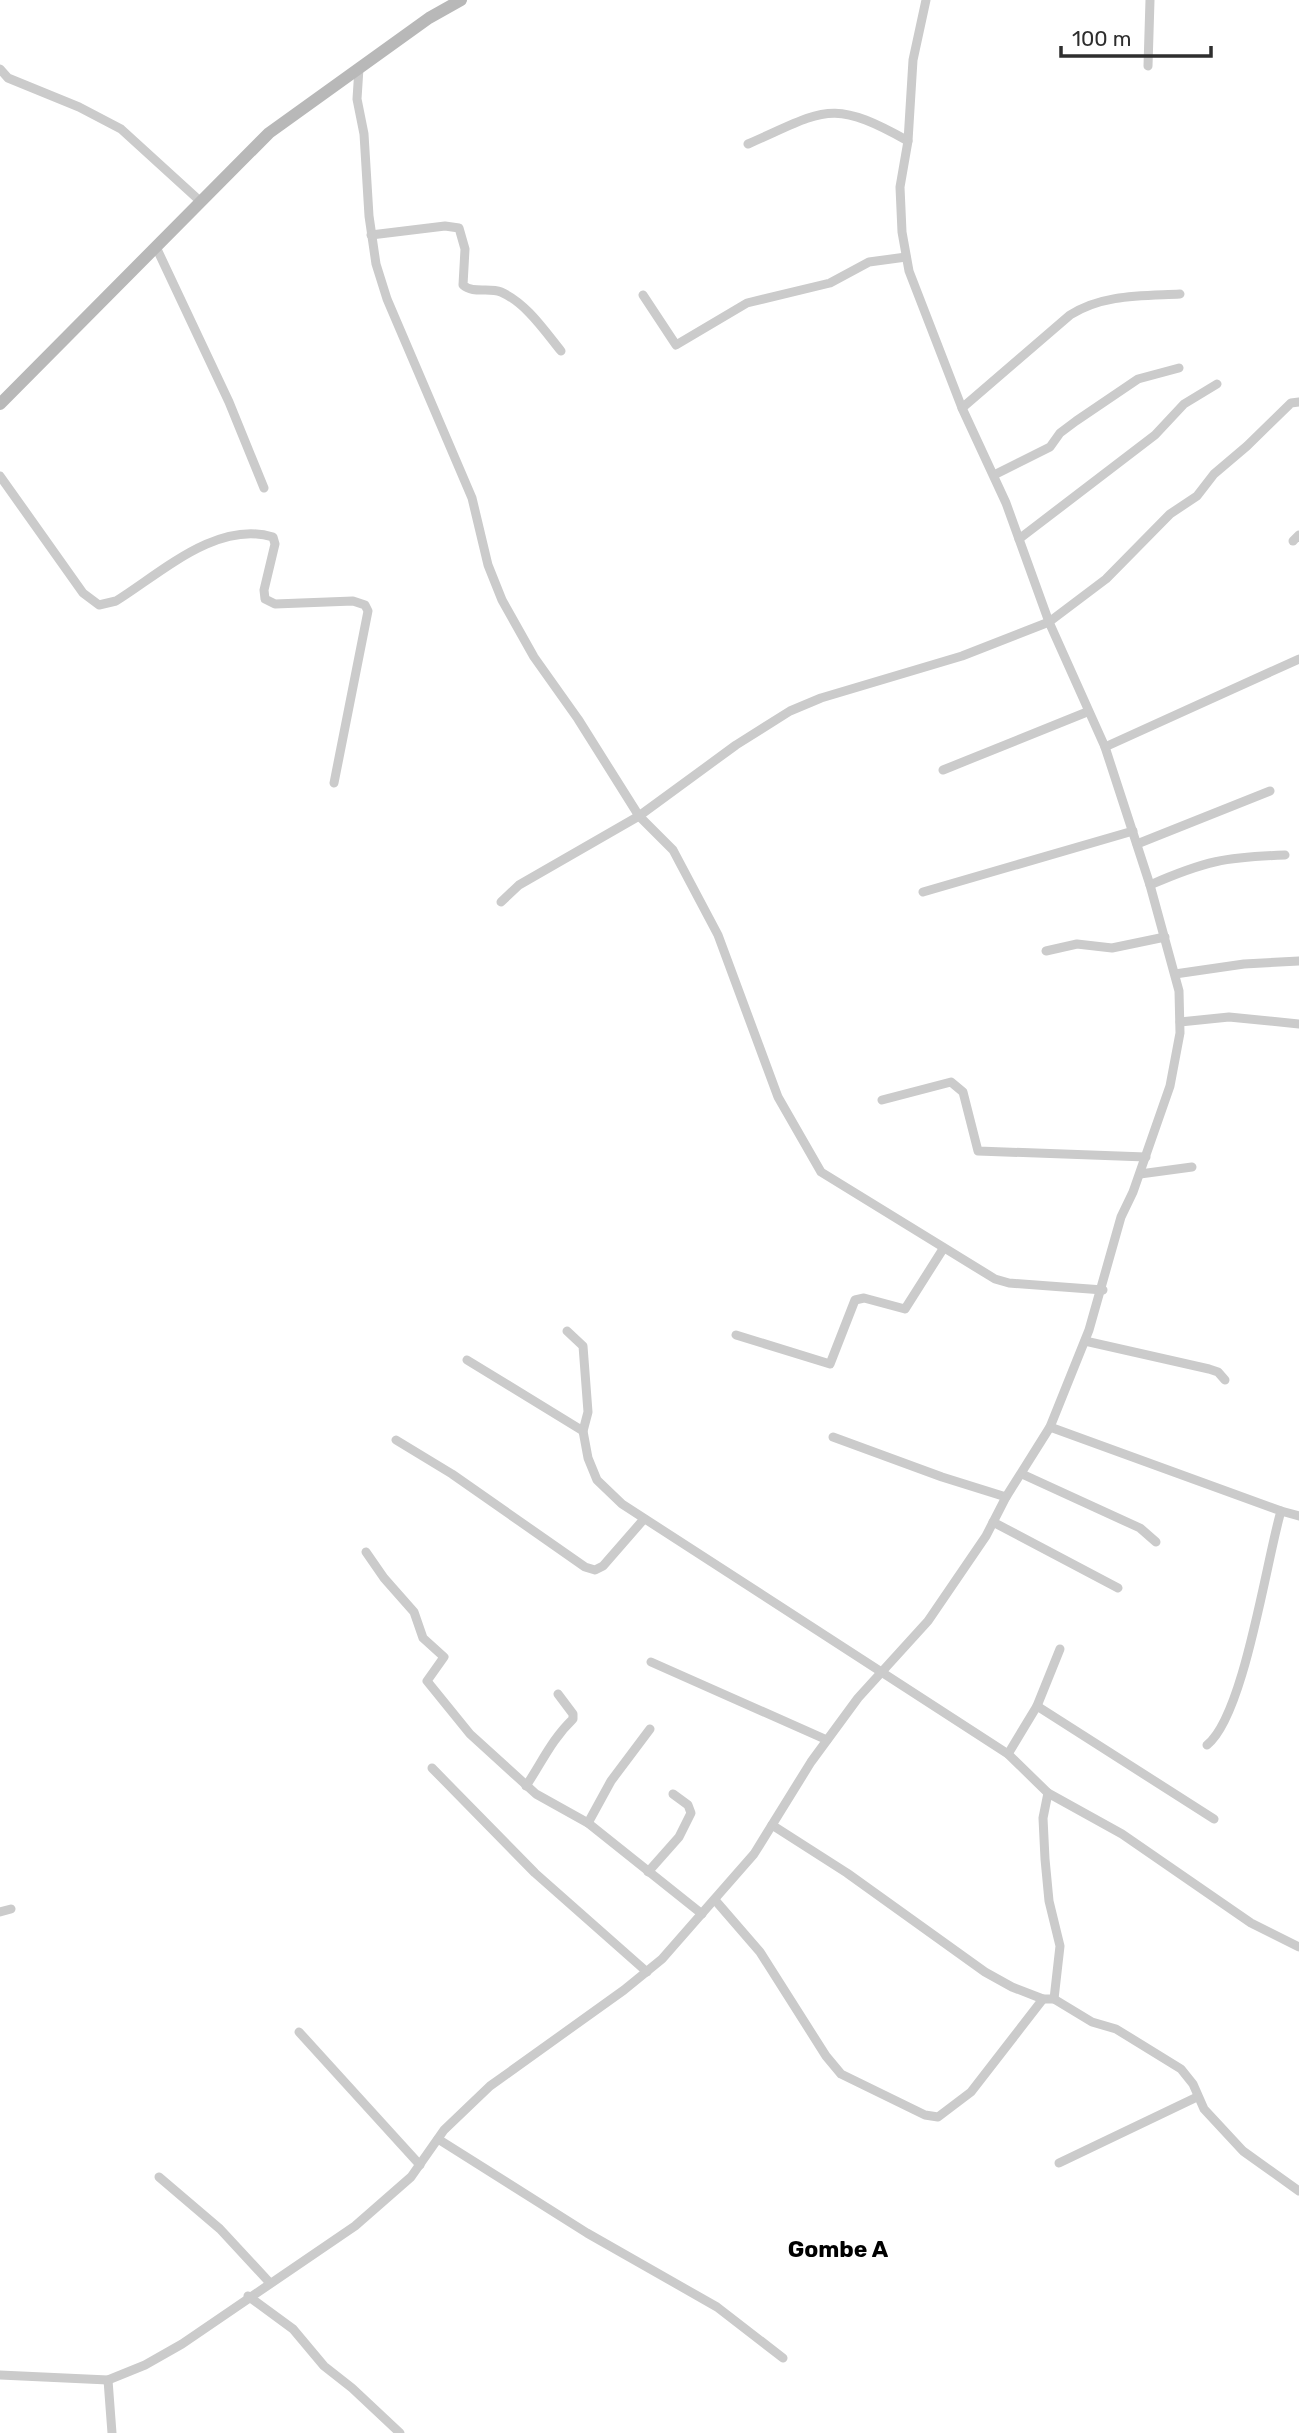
<svg xmlns="http://www.w3.org/2000/svg" width="1299" height="2433" viewBox="0 0 1299 2433" font-family="Rubik,sans-serif">
	<style>
		.lines { fill: none; stroke-linecap: round; stroke-linejoin: round }
		.street { stroke: #cbcbcb; stroke-width: 9 }
		.secondary { stroke: #b8b8b8; stroke-width: 12 }
		.labels { text-anchor: middle; stroke-width: 7; stroke-linejoin: round; paint-order: stroke }
		.quarter-label { font-size: 23px; font-weight: bold; fill: #000; stroke: #fff }
	</style>
	<rect width="100%" height="100%" fill="#fff"/>
	<g class="lines">
		<g class="street">
			<polyline points="1148,66 1150,0"/>
			<polyline points="359,68 357,99 364,134 369,216 376,264 387,299 472,498 488,565 502,600 534,657 578,719 639,816 673,850 718,935 778,1097 821,1172 995,1279 1009,1283 1103,1290"/>
			<polyline points="0,69 8,78 79,107 121,129 200,201"/>
			<path d="M748,144C824,111 830,97 908,141"/>
			<path d="M371,235L445,226L459,228L465,249L463,285C473,294 489,287 501,292C526,303 544,330 561,351"/>
			<polyline points="156,247 229,402 264,488"/>
			<polyline points="643,295 676,345 747,303 830,283 869,262 906,257"/>
			<path d="M962,408L1070,315C1103,294 1142,296 1180,294"/>
			<polyline points="994,475 1050,447 1060,433 1076,421 1138,379 1179,368"/>
			<path d="M0,476L83,593L99,605L116,601C161,573 217,520 273,537L275,544L264,590L265,599L275,604L353,601L365,605L368,611L334,783"/>
			<polyline points="1019,539 1155,435 1184,404 1217,384"/>
			<polyline points="1293,541 1299,535"/>
			<polyline points="1105,747 1299,659"/>
			<polyline points="943,770 1087,712"/>
			<polyline points="1137,844 1270,791"/>
			<path d="M1150,885C1205,861 1225,857 1285,855"/>
			<polyline points="923,892 1133,831"/>
			<polyline points="501,902 519,885 639,816 736,745 790,711 821,698 962,656 1049,622 1106,579 1170,514 1197,496 1214,474 1247,446 1291,403 1299,402"/>
			<polyline points="1046,951 1077,944 1112,948 1165,937"/>
			<polyline points="1175,974 1244,964 1299,961"/>
			<polyline points="1180,1022 1229,1017 1299,1024"/>
			<polyline points="882,1100 951,1082 963,1092 978,1151 1146,1157"/>
			<polyline points="1140,1174 1192,1167"/>
			<polyline points="567,1331 583,1346 588,1412 583,1431 588,1458 597,1480 622,1504 1008,1754 1048,1793 1122,1834 1251,1923 1299,1947"/>
			<polyline points="736,1335 830,1364 855,1300 864,1298 905,1309 943,1249"/>
			<polyline points="1085,1341 1209,1369 1218,1372 1225,1380"/>
			<polyline points="467,1360 583,1431"/>
			<path d="M1050,1427L1281,1511C1266,1562 1244,1716 1207,1745"/>
			<polyline points="833,1437 942,1477 1006,1497"/>
			<polyline points="396,1440 452,1474 585,1567 595,1570 603,1566 644,1519"/>
			<polyline points="1022,1474 1140,1528 1156,1542"/>
			<polyline points="1281,1511 1299,1516"/>
			<polyline points="993,1522 1118,1588"/>
			<polyline points="366,1552 384,1578 414,1612 423,1638 444,1657 427,1681 470,1734 536,1794 588,1823 702,1914"/>
			<polyline points="651,1662 827,1740"/>
			<polyline points="1037,1706 1060,1649"/>
			<polyline points="1008,1754 1037,1706 1214,1819"/>
			<polyline points="432,1768 535,1873 647,1972"/>
			<path d="M526,1786C542,1762 552,1739 573,1719V1714L558,1694"/>
			<polyline points="1048,1793 1043,1818 1045,1859 1049,1901 1060,1946 1054,1999"/>
			<polyline points="588,1823 611,1781 650,1729"/>
			<polyline points="772,1825 847,1873 985,1972 1012,1987 1043,1999 1054,1999 1092,2022 1116,2029 1181,2069 1193,2084 1204,2109 1243,2151 1299,2191"/>
			<polyline points="648,1872 679,1837 691,1813 688,1805 673,1794"/>
			<polyline points="715,1900 760,1952 826,2056 841,2074 925,2115 938,2117 971,2092 1043,1999"/>
			<polyline points="0,1912 11,1909"/>
			<polyline points="299,2032 420,2165"/>
			<polyline points="438,2139 587,2233 717,2307 783,2358"/>
			<polyline points="1059,2163 1197,2097"/>
			<polyline points="159,2177 220,2229 270,2283"/>
			<polyline points="248,2296 293,2329 324,2366 352,2388 400,2433"/>
			<polyline points="0,2375 108,2380 145,2365 182,2344 355,2226 411,2177 444,2130 490,2086 624,1990 662,1959 754,1854 811,1762 858,1698 928,1621 986,1536 1006,1497 1050,1427 1089,1330 1121,1217 1133,1192 1170,1086 1180,1033 1179,991 1150,885 1105,747 1049,622 1006,503 962,408 909,271 902,232 900,187 908,141 913,60 926,0"/>
			<polyline points="108,2380 112,2433"/>
		</g>
		<polyline class="secondary" points="0,404 269,133 429,18 461,0"/>
	</g>
	<g class="labels">
		<g class="quarter-label">
			<text x="838" y="2257">Gombe A</text>
		</g>
	</g>
	<path d="M1061 46v10h150v-10" fill="none" stroke="#2e2e2e" stroke-width="3.5"/>
	<text x="1072" y="46" font-size="21" fill="#2e2e2e" stroke="#ffffff" stroke-width="5" paint-order="stroke">100 m</text>
</svg>
